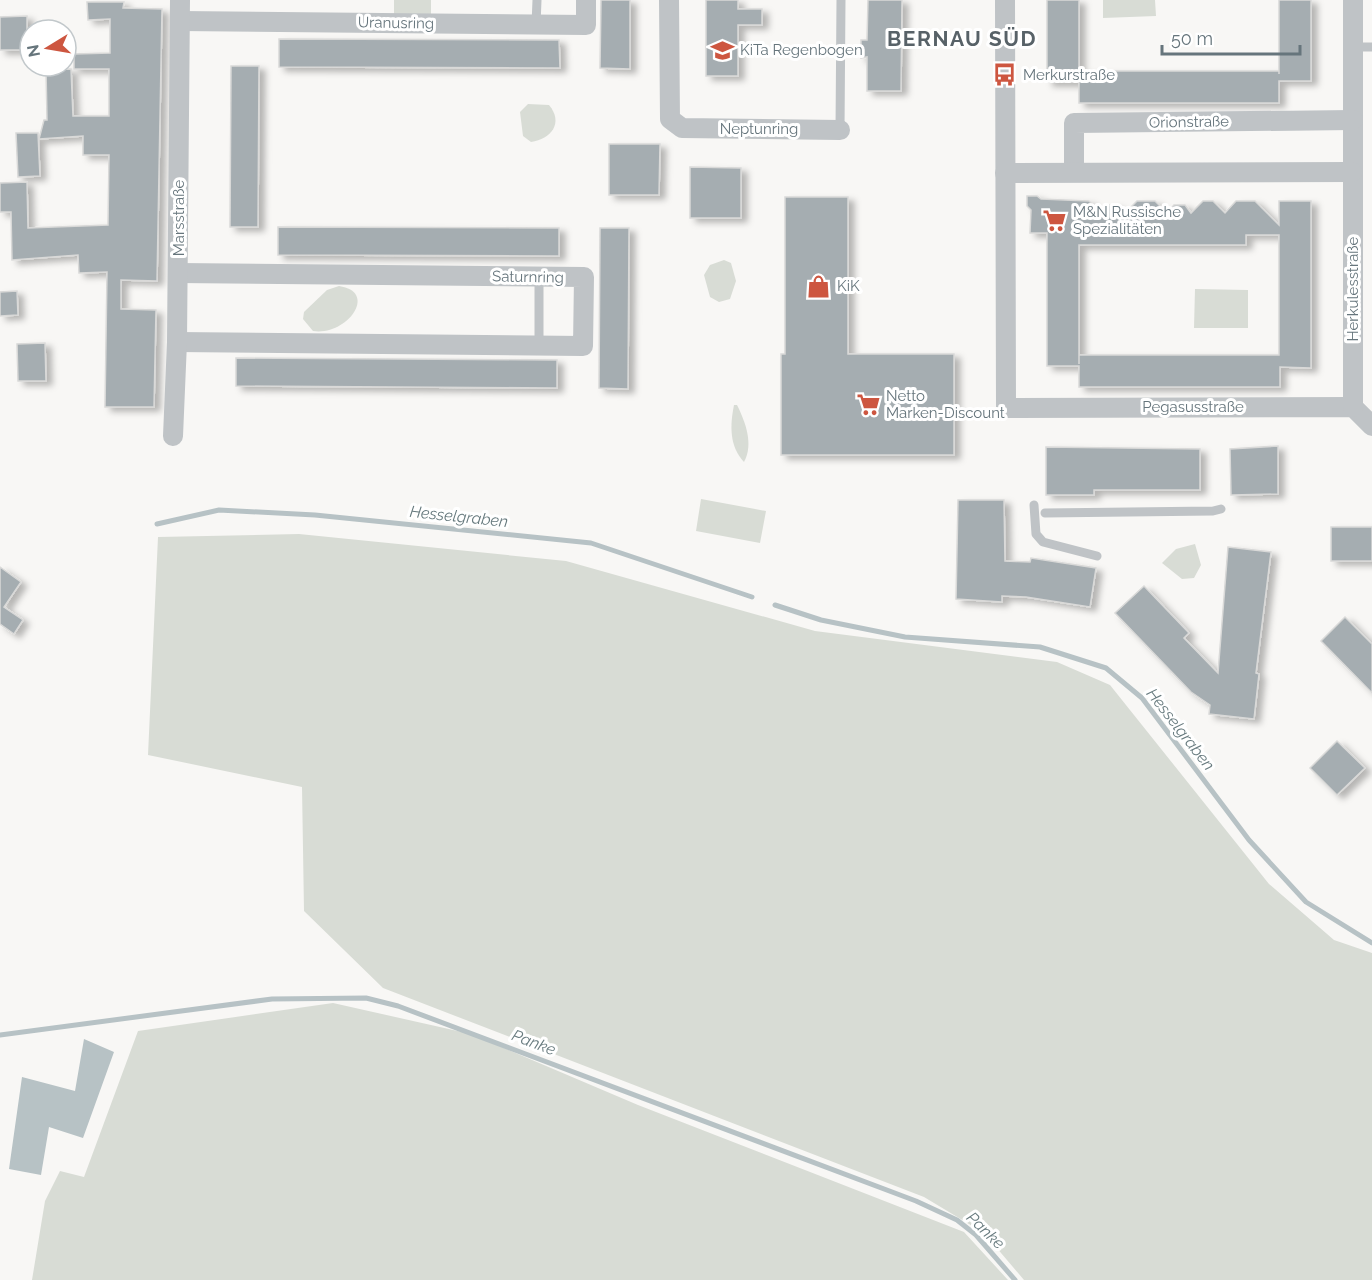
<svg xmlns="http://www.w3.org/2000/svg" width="1372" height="1280" viewBox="0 0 1372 1280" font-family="Raleway,sans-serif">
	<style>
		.green { fill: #d8dcd5 }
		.water { fill: #b7c2c5 }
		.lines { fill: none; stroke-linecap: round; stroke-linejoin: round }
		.stream { stroke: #b7c2c5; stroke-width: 5 }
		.building { fill: #a5adb1; stroke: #d9d9d8; stroke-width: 1.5; fill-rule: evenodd; filter: url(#shadow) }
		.lane { stroke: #bfc3c6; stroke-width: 9 }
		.street { stroke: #bfc3c6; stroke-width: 20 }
		.labels { text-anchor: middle; stroke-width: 6; stroke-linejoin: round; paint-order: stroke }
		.street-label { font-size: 15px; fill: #66757c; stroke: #fff }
		.poi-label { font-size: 15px; fill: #66757c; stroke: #fff; text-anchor: start }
		.water-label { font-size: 16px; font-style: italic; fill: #677a7e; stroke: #fff }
		.district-label { font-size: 21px; font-weight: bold; letter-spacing: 1.5px; fill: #586268; stroke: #fff }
	</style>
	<defs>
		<filter id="shadow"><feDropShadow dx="6" dy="4" stdDeviation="3" flood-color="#0004"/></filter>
	</defs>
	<rect width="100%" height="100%" fill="#f8f7f5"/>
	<g class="green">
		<rect x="394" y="0" width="37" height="14"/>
		<polygon points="1103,0 1155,0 1156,16 1103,18"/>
		<path d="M528,104L549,105C564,123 551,139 531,142L523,136L520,112Z"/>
		<polygon points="724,260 731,263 736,281 730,299 719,302 710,297 704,275 710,265"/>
		<path d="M339,286C379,292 347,336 313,331L303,319L304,312L327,290Z"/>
		<polygon points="1195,289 1248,290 1248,328 1194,328"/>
		<path d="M734,405H737C745,421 754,444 744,462C729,446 730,425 734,405Z"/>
		<polygon points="701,499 766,511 760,543 696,531"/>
		<polygon points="299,534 566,561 815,631 1057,662 1110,685 1269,884 1334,940 1372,953 1372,1280 1024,1280 984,1233 924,1197 383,988 304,911 302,787 148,755 158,537"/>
		<polygon points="1195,544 1201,565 1194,578 1182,579 1162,563 1176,549"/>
		<polygon points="333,1003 471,1034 638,1105 964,1232 1008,1280 32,1280 45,1201 60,1171 84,1177 138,1031"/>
	</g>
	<polygon class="water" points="84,1039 114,1052 83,1138 49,1127 41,1175 9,1169 22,1077 75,1091"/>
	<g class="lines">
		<g class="stream">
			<polyline points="157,524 219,510 315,515 591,543 752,597"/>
			<polyline points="775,605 821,620 905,637 1040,647 1106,668 1142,698 1249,840 1306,902 1372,943"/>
			<polyline points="0,1035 272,999 366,998 398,1006 916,1201 957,1220 976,1235 1015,1280"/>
		</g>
	</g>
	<g class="building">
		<polygon points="601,0 630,0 630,69 600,68"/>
		<polygon points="706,0 738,0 738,9 762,9 762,25 738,25 738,76 706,76"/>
		<polygon points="868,0 902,0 901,91 867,91 867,57 861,58 861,40 867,40"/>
		<polygon points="1047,0 1079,0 1079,73 1079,71 1279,71 1279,74 1279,0 1311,0 1311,81 1279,81 1279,103 1079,103 1079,82 1047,82"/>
		<polygon points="87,2 124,2 123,8 162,9 157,281 121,280 121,309 156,310 154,407 105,407 107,272 79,273 78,255 12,260 11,212 0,212 0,183 27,182 28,228 108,225 109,155 83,155 83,136 39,139 44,120 47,120 46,70 71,69 73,116 109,116 109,69 74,69 74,54 110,53 110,19 88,20"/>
		<polygon points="27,16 27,50 0,50 0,17"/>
		<polygon points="279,39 559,40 560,68 279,67"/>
		<polygon points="231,66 259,66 258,227 230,227"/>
		<polygon points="16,133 38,133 40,176 18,177"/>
		<polygon points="609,144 660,144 659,195 609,195"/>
		<polygon points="690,167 741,168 741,218 690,218"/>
		<path d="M1027,196H1037L1041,199L1089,201L1100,212L1107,205H1118L1125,213L1137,201H1155L1167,213L1174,205H1185L1191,213L1203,201H1213L1225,213L1236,201H1255L1279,225V201H1311V368L1280,367V387H1079V366H1047V233H1030L1031,210L1027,206ZM1246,235H1279V355H1079V364V245H1246Z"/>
		<polygon points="785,197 848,197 848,354 954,354 954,455 781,455 781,354 785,354"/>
		<polygon points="278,227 559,228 559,256 278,255"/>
		<polygon points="600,228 629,228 628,389 599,388"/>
		<polygon points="17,291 18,315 0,316 0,292"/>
		<polygon points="45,343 46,381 18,381 17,344"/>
		<polygon points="236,358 557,360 557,388 236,386"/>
		<polygon points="1278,446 1278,494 1231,495 1230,449"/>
		<polygon points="1046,447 1200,449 1200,490 1094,490 1094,495 1046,495"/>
		<polygon points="958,500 1004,500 1005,561 1030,562 1031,558 1096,568 1090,607 1026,597 1002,596 1002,602 956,599"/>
		<rect x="1331" y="527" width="41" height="34"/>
		<polygon points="1228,547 1271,552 1256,673 1259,674 1254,719 1209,714 1210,705 1191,692 1115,613 1144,586 1189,633 1184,638 1218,673"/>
		<polygon points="0,567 21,582 4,607 23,620 14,634 0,624"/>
		<polygon points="1345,617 1372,644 1372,693 1321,641"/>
		<polygon points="1337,741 1365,768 1337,795 1310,768"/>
	</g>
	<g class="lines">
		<g class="lane">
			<polyline points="536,25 537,0"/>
			<polyline points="1353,47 1372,47"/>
			<polyline points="840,130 841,0"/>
			<polyline points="539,345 539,277"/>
			<polyline points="1034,505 1036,534 1043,542 1097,556"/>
			<polyline points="1045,513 1213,511 1221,509"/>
		</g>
		<g class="street">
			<polyline points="669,0 670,119 682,128 840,130"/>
			<polyline points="1005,0 1006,408 1353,407 1372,426"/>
			<polyline points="1353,0 1353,407"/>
			<polyline points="180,21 586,25 586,0"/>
			<polyline points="1074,172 1074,123 1353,120"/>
			<polyline points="1005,173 1352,172"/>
			<polyline points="177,342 583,346 584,277 178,273"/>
			<polyline points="173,436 177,342 180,0"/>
		</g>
	</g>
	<defs>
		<symbol id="school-bare" viewBox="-9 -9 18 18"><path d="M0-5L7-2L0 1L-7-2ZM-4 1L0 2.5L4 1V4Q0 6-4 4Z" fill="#cd5640" stroke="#fff" stroke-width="2.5" paint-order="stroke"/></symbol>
		<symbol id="bus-bare" viewBox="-9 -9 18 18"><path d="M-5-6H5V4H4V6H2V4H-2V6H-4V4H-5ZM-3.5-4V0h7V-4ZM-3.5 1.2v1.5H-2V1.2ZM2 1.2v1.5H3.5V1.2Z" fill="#cd5640" stroke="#fff" stroke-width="2.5" paint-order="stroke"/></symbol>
		<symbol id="supermarket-bare" viewBox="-9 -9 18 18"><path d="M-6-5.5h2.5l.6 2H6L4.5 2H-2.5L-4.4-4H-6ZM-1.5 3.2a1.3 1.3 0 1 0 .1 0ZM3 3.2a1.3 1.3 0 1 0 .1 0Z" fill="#cd5640" stroke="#fff" stroke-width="2.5" paint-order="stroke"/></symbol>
		<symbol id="shop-bare" viewBox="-9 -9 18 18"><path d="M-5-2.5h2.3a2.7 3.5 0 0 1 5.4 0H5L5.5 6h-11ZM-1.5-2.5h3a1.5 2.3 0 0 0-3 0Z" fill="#cd5640" stroke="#fff" stroke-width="2.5" paint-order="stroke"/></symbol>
	</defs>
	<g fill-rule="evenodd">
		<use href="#school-bare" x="706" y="34" width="33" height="33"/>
		<use href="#bus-bare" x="988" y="58" width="33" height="33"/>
		<use href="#supermarket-bare" x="1038" y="204" width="33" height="33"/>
		<use href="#shop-bare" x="802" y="270" width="33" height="33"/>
		<use href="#supermarket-bare" x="852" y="388" width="33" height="33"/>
	</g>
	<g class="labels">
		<g class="street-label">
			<text transform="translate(396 23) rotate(1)" y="5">Uranusring</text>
			<text transform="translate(1189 122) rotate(-1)" y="5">Orionstraße</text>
			<text x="759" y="134">Neptunring</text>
			<text transform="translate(179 218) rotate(-90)" y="5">Marsstraße</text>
			<text transform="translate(528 277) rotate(1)" y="5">Saturnring</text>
			<text transform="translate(1353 289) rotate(-90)" y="5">Herkulesstraße</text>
			<text x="1193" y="412">Pegasusstraße</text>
		</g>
		<g class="poi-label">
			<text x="740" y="55">KiTa Regenbogen</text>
			<text x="1023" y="80">Merkurstraße</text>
			<text x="1073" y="217">M&amp;N Russische<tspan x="1073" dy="17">Spezialitäten</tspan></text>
			<text x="837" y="291">KiK</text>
			<text x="886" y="401">Netto<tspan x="886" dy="17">Marken-Discount</tspan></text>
		</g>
		<g class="water-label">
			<text transform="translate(459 516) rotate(6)" y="6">Hesselgraben</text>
			<text transform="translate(1181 729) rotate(52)" y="6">Hesselgraben</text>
			<text transform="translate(534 1042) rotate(21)" y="6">Panke</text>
			<text transform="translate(986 1230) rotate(44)" y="6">Panke</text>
		</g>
		<g class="district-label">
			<text x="962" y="46">BERNAU SÜD</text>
		</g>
	</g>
	<g transform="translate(48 48) rotate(259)"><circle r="28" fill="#ffffff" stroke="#c2c8cb" stroke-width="1.5"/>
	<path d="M0-4.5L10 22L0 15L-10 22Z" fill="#cd5640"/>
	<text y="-9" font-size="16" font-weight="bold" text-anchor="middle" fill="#66757c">N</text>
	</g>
	<path d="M1162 45v9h138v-9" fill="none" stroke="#66757c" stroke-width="3"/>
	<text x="1171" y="45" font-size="18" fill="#66757c" stroke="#ffffff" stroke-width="4.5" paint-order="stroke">50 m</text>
</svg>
